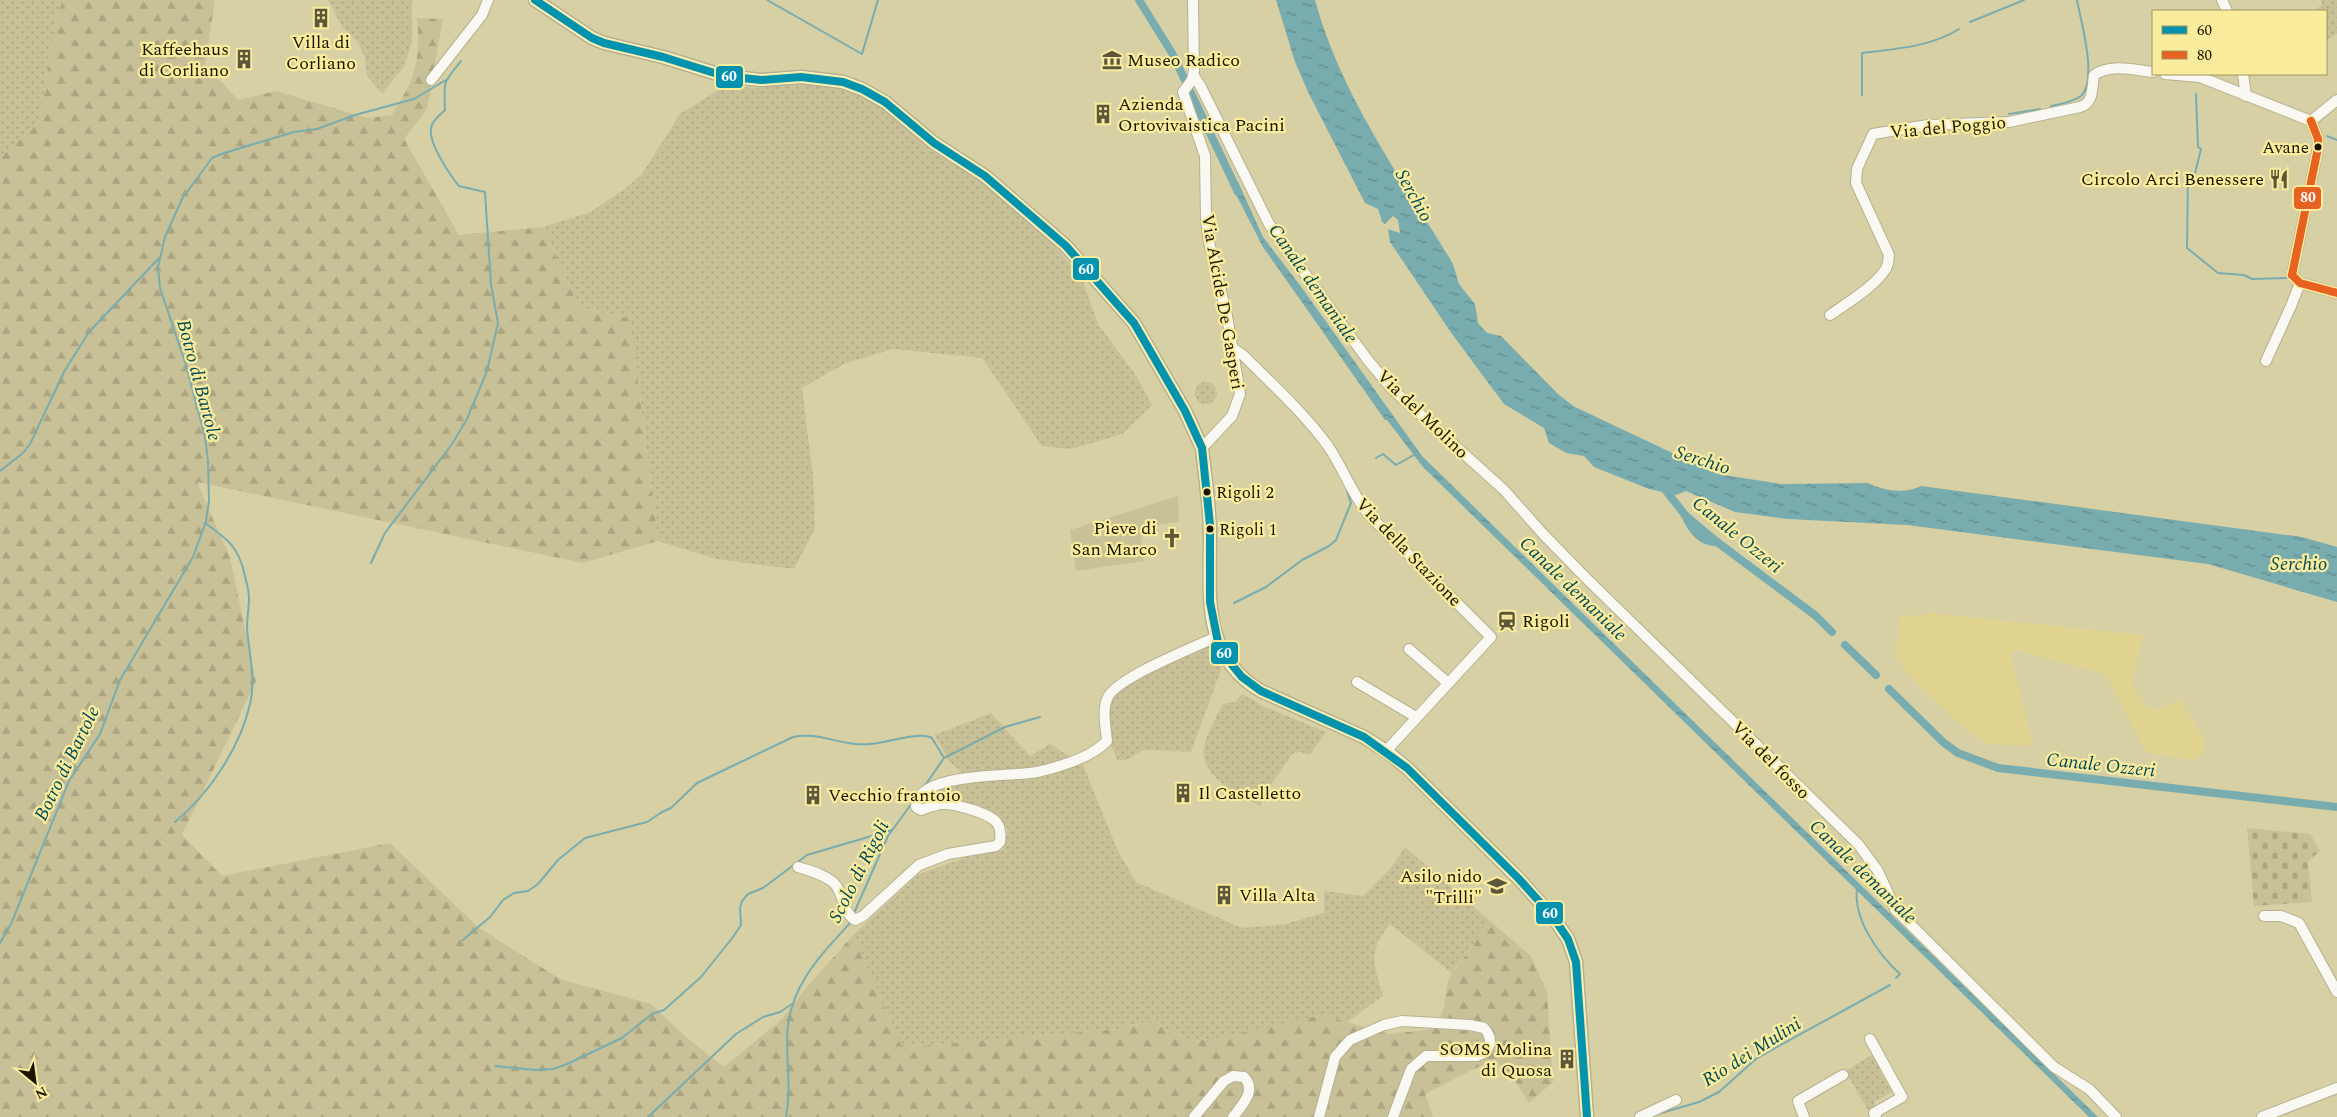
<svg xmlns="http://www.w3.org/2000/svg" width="2337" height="1117" viewBox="0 0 2337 1117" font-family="Spectral,serif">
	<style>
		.built { fill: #e0d390 }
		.grass { fill: url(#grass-dots) }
		.forest { fill: url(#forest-firs) }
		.cemetery { fill: url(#cemetery-stones) }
		.garden { fill: #c8c097 }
		.water { fill: url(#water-ripples) }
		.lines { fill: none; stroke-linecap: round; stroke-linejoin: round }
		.stream { stroke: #79acae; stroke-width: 2 }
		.canal { stroke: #79acae; stroke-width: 8 }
		.minor-casing { stroke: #b6b08e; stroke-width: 12 }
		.major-casing { stroke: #b6b08e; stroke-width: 15 }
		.minor { stroke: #f9f8f2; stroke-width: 10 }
		.major { stroke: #f9f8f2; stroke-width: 12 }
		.bus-1-casing { stroke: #faec9d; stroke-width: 11 }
		.bus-2-casing { stroke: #faec9d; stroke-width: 11 }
		.bus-1 { stroke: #0493af; stroke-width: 8 }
		.bus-2 { stroke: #e76120; stroke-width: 8 }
		.bus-dot { fill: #1a1500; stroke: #faec9d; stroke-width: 2 }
		.labels { text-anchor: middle; stroke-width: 4.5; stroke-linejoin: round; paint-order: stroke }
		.bus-label { font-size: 17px; fill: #1a1500; stroke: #faec9d; text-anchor: start }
		.poi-label { font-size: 18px; fill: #1a1500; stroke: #faec9d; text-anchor: start }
		.street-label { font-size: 18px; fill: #1a1500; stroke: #faec9d }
		.water-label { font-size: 19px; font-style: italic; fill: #024959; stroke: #faec9d }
		.line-badge { stroke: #faec9d; stroke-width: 2 }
		.badge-label { font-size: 14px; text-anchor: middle; font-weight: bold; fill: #fff }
	</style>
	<defs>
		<pattern id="grass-dots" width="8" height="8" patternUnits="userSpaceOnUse" patternTransform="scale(1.25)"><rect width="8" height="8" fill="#c8c097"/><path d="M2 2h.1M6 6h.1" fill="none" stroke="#aba480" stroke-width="1.8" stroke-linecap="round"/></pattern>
		<pattern id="forest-firs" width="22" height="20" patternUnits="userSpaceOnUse" patternTransform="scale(1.25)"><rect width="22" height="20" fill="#c8c097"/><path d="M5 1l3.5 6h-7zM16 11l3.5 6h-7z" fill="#aba480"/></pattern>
		<pattern id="cemetery-stones" width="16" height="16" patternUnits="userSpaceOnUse" patternTransform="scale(1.25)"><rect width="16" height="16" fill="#c8c097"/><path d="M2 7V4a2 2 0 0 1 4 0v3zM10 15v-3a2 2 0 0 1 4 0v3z" fill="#aba480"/></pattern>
		<pattern id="water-ripples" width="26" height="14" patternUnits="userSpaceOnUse" patternTransform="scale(1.25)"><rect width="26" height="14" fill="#79acae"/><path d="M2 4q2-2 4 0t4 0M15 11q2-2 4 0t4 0" fill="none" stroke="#628b8b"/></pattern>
	</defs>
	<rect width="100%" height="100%" fill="#d8d0a5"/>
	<polygon class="built" points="1930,613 2143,635 2132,683 2148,709 2163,708 2180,699 2205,740 2203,753 2193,760 2149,753 2144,748 2105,674 2015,650 2011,655 2033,746 1990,744 1972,735 1915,682 1896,658 1899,623 1903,615 1921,616"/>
	<g class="grass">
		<polygon points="0,0 63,0 57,15 39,122 0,158"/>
		<polygon points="328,0 412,0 412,42 404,67 382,93 367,76 365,58 357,41 343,28"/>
		<polygon points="2321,0 2337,0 2337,34 2326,40 2326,11 2318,11 2317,9 2322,4"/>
		<polygon points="806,83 836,85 883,106 931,151 982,181 1049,239 1082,278 1098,324 1135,374 1152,405 1122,434 1071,449 1042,446 982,358 893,349 844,364 802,388 813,475 815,528 794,569 716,559 658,541 630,318 579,308 543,227 591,212 626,188 642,174 680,114 725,86 758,88"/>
		<circle cx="1206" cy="393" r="11"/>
		<polygon points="1213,642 1223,661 1222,667 1191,752 1144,750 1126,760 1118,761 1110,743 1108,703 1119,689"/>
		<path d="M1242,694L1265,707L1326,732L1310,755L1301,752L1293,753L1269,787L1260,806C1239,794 1199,777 1204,747C1207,733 1217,717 1222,704L1235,702Z"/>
		<path d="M991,713L1030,756L1050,744L1083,765L1118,851L1136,882L1242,928L1285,924L1324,913V891L1363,896L1390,869L1405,847L1490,921L1452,973L1390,924C1367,952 1374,964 1383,996L1347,1022L1322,1016L1227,1037L1193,1041L1168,1030L1154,1020L1118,1029L921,1046L901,1045L853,935L919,874L973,855L1003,850L1008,830C995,808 966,801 941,799L937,789L973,782L949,761L935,735Z"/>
		<polygon points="1872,1055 1882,1068 1879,1070 1892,1092 1874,1102 1876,1108 1868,1110 1845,1071"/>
	</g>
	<path class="forest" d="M63,0H215L205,64L238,100L276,91L367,118L392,115C415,79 421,61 417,18L443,19L427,109L404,139L459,235L543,227L579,308L630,318L658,541L583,563L197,482L230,558L256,681L182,835L222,876L390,843L479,928L560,979L651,1004L687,1038L724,1067L782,1019L808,986L853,935L901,1045L921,1046L1118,1029L1154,1020L1168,1030L1193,1041L1227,1037L1322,1015L1389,1034L1435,1029L1444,1007L1448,980L1490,921L1531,956L1547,992L1553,1082L1529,1103L1514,1079L1494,1059L1425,1094L1433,1117H0V158L39,122L57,15Z"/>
	<polygon class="cemetery" points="2247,828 2310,834 2320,851 2308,861 2312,902 2254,906"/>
	<polygon class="garden" points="1178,496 1179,522 1140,527 1144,561 1076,571 1070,530"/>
	<g class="water">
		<path d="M1276,0H1315C1341,96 1402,179 1453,264L1459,284L1475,304L1478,323L1487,333L1501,336L1559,395L1575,407L1717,474L1782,484L1868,483C1883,491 1906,494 1921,486L2302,537L2337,547V602L2208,564L1907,525L1788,519L1735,512L1686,491L1676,495L1649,489L1594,467L1584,456L1566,453L1549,443L1544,428L1504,404L1452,334L1390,242L1388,229L1400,233L1398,220L1393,216L1385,224L1382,222L1378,209L1365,203L1309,94L1295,62Z"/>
		<polygon points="1238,182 1263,237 1302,288 1422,456 2098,1117 2089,1117 1423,467 1387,420 1385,420 1263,247 1231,185"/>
	</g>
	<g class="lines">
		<g class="stream">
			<polyline points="767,0 862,54 878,0"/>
			<polyline points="1970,22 2024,0"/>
			<polyline points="2196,94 2198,147 2201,149 2194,177 2188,175 2187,248 2218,273 2244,275 2252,279 2287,278"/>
			<path d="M1862,95V53C1894,49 1931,47 1959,29"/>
			<path d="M2051,106C2061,104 2073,102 2081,96C2098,80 2081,22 2077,0"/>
			<polyline points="2009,114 2040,109"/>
			<polyline points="2327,136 2337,140"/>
			<polyline points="1376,458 1383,454 1396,465 1414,455"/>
			<polyline points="0,471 23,453 30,444 65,370 89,332 159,258"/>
			<path d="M371,563L385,533L452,444L467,419L487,371L498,323L491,285L485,192L459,186C450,175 425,139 432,125C434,119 441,114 445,110C444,81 442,84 461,61"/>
			<polyline points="1234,603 1266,587 1302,560 1329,546 1336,540 1351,503 1347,491"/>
			<polyline points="924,787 944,758 1005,727 1040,717"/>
			<path d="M175,822C209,794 240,748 250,704C256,680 249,653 247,628C247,618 249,608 249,598C249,588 245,578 243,568C236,544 225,538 205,523"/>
			<path d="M1857,888C1853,919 1878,954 1900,974L1896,978"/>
			<polyline points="854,913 888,836 912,803"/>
			<path d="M463,940L490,917L503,900L514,893L528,891L538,884L558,860L585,838L647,822L662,812L671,808L697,783L793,737C819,731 842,747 870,744C886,743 919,731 932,738L944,758"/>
			<polyline points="0,943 11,924 69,781 100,734 120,680 193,557 206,521 209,501 208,461 205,437 186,365 160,288 158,267 165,237 182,199 212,158 224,153 294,132 317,129 355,115 414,99 446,80"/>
			<polyline points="495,1066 535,1070 553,1069 567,1064 622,1038 652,1014 664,1010 701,977 733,937 741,925 740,908 742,901 748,894 763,888 807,855 892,830"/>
			<polyline points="1658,1114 1699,1102 1719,1092 1757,1058 1890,985"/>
			<polyline points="648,1117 736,1034 763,1017 780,1012 792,1004"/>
			<path d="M786,1117C791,1088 787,1069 787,1040C787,989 818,958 851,922"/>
		</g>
		<g class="canal">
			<polyline points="1139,0 1172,53 1238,192"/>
			<polyline points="1660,483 1685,515 1717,542 1816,616 1832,632"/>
			<path d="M1685,515C1691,529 1701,543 1717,542"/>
			<polyline points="1845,645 1876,675"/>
			<polyline points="1889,689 1944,743 1958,753 1998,768 2337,807"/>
		</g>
		<defs>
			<g id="minor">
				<polyline points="1193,0 1194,70 1192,80 1183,92 1205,156 1206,220 1209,242 1227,316 1240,394 1232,416 1202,448"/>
				<polyline points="2222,0 2227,11"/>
				<polyline points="2165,74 2200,77 2311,121"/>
				<polyline points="2243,74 2246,96"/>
				<polyline points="1194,76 1201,87 1269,224 1367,359 1391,388 1504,490 1544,535 1586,578 1858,844 1878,871 1895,909 2054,1067 2089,1089 2116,1117"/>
				<polyline points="431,80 482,15 488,0"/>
				<polyline points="2311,121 2318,139 2318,148 2292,275 2300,283 2337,293"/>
				<polyline points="2311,121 2337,100"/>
				<path d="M1830,315C1847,303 1874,287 1885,270C1889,265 1888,260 1889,255L1856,183L1857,169L1873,134L1928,125L2009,122L2080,107C2094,103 2092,87 2094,75C2111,63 2134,70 2153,72"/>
				<path d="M1233,348L1244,356C1273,385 1304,413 1328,446C1343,468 1352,494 1369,515L1491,637L1386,751"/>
				<polyline points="2266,361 2291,306 2300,283"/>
				<polyline points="1409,649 1448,683"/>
				<polyline points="1357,682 1416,717"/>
				<path d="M798,867C810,871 824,874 834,883C844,893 842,912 855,920L863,916L919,865L948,854L996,846L1000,842C1001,835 1001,829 997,823C990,813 953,803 941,804C934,805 927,808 921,810L916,807C916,771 1014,777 1037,772C1059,767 1091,758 1107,741C1106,728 1102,711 1107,699C1113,679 1195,647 1216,637"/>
				<polyline points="2264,916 2281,916 2299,923 2337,992"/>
				<polyline points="1870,1039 1902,1097 1874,1113 1876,1117"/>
				<path d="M1194,1117L1224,1081L1233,1076L1244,1077C1257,1091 1242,1105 1233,1117"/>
				<path d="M1319,1117L1335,1057L1350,1040L1384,1025L1402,1021L1470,1025L1484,1028C1494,1039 1491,1051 1477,1056H1426L1411,1069L1393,1117"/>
				<polyline points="1640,1117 1676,1100"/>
				<polyline points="1804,1117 1798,1101 1843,1075"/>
				<polyline points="2262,1117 2337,1088"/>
			</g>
			<path id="major" d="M535,0L592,38L604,43L663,57L724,76L761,80L801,77L843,82L862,89L885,102L934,143L985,176L1066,246L1134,323L1185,411L1202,448C1205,477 1210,507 1210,536C1210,595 1201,656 1261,691L1364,737L1386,751L1407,768L1519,879L1553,917L1568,939L1576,962L1587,1117"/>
		</defs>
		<use href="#minor" class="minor-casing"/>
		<use href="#major" class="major-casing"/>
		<use href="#minor" class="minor"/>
		<use href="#major" class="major"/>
		<defs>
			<polyline id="bus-1" points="535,0 592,38 604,43 663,57 724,76 761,80 801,77 843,82 862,89 885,102 934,143 985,176 1066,246 1134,323 1185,411 1202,448 1210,525 1210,602 1218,642 1228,660 1242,677 1261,691 1364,737 1407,768 1519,879 1553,917 1568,939 1576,962 1587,1117"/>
			<g id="bus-2">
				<polyline points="2292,275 2318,148 2318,139 2311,121"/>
				<polyline points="2292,275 2300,283 2337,293"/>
			</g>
		</defs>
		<use href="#bus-1" class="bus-1-casing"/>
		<use href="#bus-2" class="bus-2-casing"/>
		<use href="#bus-1" class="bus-1"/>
		<use href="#bus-2" class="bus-2"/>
	</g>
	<defs>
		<symbol id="building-bare" viewBox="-9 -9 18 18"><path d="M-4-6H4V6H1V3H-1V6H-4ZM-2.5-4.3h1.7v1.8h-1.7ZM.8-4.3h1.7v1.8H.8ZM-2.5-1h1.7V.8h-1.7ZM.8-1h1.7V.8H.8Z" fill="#5c563a" stroke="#faec9d" stroke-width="2.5" paint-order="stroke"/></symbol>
		<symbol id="museum-bare" viewBox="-9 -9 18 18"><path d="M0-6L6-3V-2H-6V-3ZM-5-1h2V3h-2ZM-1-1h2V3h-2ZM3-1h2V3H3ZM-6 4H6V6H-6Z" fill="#5c563a" stroke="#faec9d" stroke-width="2.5" paint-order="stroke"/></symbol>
		<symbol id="restaurant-bare" viewBox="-9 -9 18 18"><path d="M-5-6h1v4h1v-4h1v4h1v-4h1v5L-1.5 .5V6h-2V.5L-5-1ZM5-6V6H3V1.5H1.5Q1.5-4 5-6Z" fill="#5c563a" stroke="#faec9d" stroke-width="2.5" paint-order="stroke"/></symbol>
		<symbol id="church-bare" viewBox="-9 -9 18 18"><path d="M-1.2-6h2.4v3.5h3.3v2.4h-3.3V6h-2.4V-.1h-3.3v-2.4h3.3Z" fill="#5c563a" stroke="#faec9d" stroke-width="2.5" paint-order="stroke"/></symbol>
		<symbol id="station-bare" viewBox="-9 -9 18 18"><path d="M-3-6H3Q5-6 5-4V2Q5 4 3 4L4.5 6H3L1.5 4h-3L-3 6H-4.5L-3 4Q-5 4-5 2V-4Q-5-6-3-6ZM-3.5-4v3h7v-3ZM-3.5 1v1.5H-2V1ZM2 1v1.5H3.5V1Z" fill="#5c563a" stroke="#faec9d" stroke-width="2.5" paint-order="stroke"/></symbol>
		<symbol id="school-bare" viewBox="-9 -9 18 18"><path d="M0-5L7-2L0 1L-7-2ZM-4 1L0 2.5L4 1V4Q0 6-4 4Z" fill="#5c563a" stroke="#faec9d" stroke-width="2.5" paint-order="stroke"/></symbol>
	</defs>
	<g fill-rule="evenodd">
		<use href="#building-bare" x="307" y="4" width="28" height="28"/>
		<use href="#building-bare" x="230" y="45" width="28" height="28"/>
		<use href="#museum-bare" x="1098" y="46" width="28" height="28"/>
		<use href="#building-bare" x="1089" y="100" width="28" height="28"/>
		<use href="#restaurant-bare" x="2265" y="165" width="28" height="28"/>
		<use href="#church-bare" x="1158" y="524" width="28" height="28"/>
		<use href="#station-bare" x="1493" y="607" width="28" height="28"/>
		<use href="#building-bare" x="1169" y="779" width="28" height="28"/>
		<use href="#building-bare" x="799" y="781" width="28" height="28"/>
		<use href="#school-bare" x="1483" y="872" width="28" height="28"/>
		<use href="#building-bare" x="1210" y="881" width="28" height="28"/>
		<use href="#building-bare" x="1553" y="1045" width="28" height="28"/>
	</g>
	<g class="bus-dot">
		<circle cx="2318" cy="147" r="4.5"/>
		<circle cx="1207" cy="492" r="4.5"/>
		<circle cx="1210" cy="529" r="4.5"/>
	</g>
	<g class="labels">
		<g class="bus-label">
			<text x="2309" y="153" text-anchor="end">Avane</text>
			<text x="1216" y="498">Rigoli 2</text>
			<text x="1219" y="535">Rigoli 1</text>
		</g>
		<g class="poi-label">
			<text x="321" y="48" text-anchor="middle">Villa di<tspan x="321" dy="21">Corliano</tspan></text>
			<text x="229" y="55" text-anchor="end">Kaffeehaus<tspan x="229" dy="21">di Corliano</tspan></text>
			<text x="1127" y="66">Museo Radico</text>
			<text x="1118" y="110">Azienda<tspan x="1118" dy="21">Ortovivaistica Pacini</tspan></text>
			<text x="2264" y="185" text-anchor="end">Circolo Arci Benessere</text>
			<text x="1157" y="534" text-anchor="end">Pieve di<tspan x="1157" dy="21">San Marco</tspan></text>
			<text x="1522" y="627">Rigoli</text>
			<text x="1198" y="799">Il Castelletto</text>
			<text x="828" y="801">Vecchio frantoio</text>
			<text x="1482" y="882" text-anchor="end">Asilo nido<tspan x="1482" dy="21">"Trilli"</tspan></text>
			<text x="1239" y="901">Villa Alta</text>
			<text x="1552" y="1055" text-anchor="end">SOMS Molina<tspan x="1552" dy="21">di Quosa</tspan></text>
		</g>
		<g class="street-label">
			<text transform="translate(1948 127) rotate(-5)" y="6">Via del Poggio</text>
			<text transform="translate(1223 302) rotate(80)" y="6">Via Alcide De Gasperi</text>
			<text transform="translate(1423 414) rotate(44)" y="6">Via del Molino</text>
			<text transform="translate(1409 552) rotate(46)" y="6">Via della Stazione</text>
			<text transform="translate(1771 760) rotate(45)" y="6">Via del fosso</text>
		</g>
		<g class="water-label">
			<text transform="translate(1415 195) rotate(61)" y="7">Serchio</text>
			<text transform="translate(1314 283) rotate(55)" y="7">Canale demaniale</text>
			<text transform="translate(200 380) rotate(75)" y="7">Botro di Bartole</text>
			<text transform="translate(1703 459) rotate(18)" y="7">Serchio</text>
			<text transform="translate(1738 534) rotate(39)" y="7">Canale Ozzeri</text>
			<text x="2299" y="570">Serchio</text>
			<text transform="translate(1574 588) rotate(44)" y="7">Canale demaniale</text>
			<text transform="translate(66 763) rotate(-64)" y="7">Botro di Bartole</text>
			<text transform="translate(2101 764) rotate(6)" y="7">Canale Ozzeri</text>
			<text transform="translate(858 871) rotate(-63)" y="7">Scolo di Rigoli</text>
			<text transform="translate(1864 871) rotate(44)" y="7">Canale demaniale</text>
			<text transform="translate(1751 1051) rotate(-32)" y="7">Rio dei Mulini</text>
		</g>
	</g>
	<g class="line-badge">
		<rect x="715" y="65" width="29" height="24" rx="5" fill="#0493af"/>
		<rect x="2293" y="186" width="29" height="24" rx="5" fill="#e76120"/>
		<rect x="1072" y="257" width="28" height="24" rx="5" fill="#0493af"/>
		<rect x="1210" y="641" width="29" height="24" rx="5" fill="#0493af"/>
		<rect x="1535" y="901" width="29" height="24" rx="5" fill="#0493af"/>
	</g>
	<g class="badge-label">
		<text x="729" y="81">60</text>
		<text x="2308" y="202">80</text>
		<text x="1086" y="274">60</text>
		<text x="1224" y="658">60</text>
		<text x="1550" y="918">60</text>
	</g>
	<rect x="2152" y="10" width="175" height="65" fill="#faec9d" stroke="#a0965e"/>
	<rect x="2162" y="26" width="25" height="8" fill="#0493af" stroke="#a0965e"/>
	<text x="2197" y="35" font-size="15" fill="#1a1500">60</text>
	<rect x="2162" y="51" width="25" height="8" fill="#e76120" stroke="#a0965e"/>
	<text x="2197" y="60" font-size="15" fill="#1a1500">80</text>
	<g transform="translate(35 1082) rotate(151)" stroke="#faec9d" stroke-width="4" paint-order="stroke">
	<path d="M0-4L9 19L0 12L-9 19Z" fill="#1a1500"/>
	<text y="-8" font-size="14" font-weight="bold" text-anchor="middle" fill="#1a1500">N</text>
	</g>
</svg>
